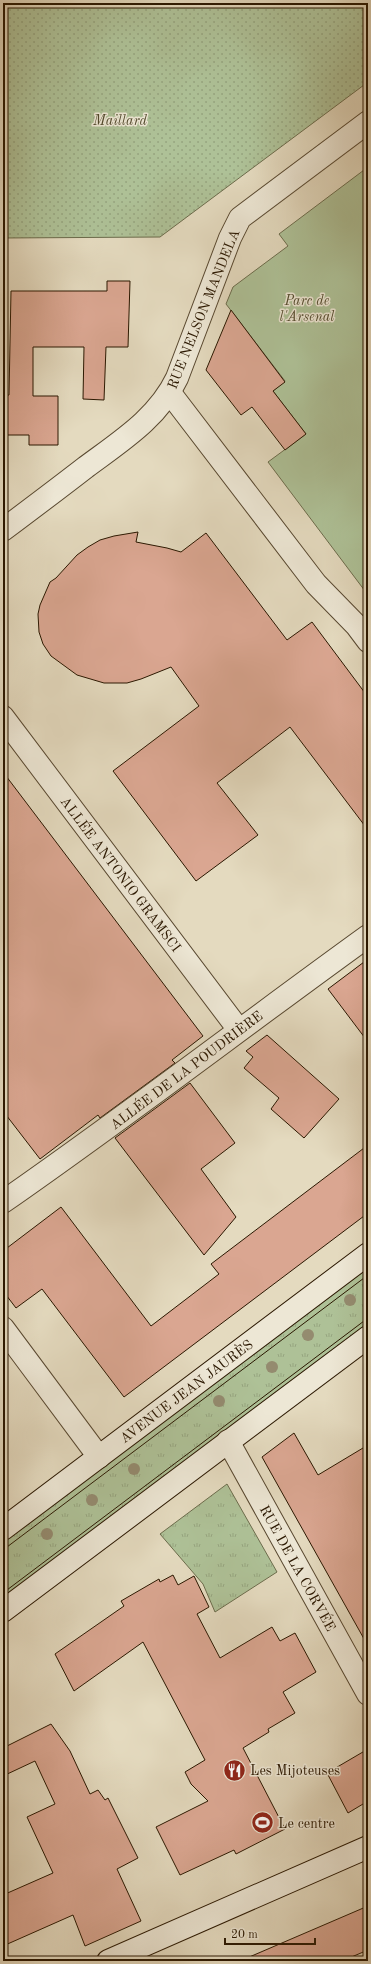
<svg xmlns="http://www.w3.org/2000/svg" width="371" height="1964" viewBox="0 0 371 1964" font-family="'Old Standard TT',serif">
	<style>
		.grass { fill: url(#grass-tufts); stroke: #6c6c4c }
		.park { fill: #aec197; stroke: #6c6c4c }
		.garden { fill: url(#garden-dots); stroke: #6c6c4c }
		.building { fill: #daa691; stroke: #2a1700 }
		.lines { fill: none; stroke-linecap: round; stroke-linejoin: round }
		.street-casing { stroke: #584830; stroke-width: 24 }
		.secondary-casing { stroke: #2a1700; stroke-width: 24 }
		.street { stroke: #ede7d5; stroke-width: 22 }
		.secondary { stroke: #ede7d5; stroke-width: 22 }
		.tram { stroke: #2a1700; stroke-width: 1 }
		.tree { fill: #948b6f }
		.labels { text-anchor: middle; stroke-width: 3; stroke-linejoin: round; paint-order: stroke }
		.park-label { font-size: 14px; font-style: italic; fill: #524a2d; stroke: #ede7d5 }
		.street-label { font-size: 14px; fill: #2a1700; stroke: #ede7d5 }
		.poi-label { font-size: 14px; fill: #2a1700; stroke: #ede7d5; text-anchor: start }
	</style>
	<defs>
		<pattern id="grass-tufts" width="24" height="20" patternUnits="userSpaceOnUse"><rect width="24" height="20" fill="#aec197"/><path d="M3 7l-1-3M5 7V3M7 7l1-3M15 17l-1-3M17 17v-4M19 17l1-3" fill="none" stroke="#96a580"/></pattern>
		<pattern id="garden-dots" width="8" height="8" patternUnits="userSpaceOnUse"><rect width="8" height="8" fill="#aec197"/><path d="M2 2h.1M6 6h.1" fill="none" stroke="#96a580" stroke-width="1.8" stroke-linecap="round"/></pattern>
	</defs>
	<rect width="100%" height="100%" fill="#e4dabf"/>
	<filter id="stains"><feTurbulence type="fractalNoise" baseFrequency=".005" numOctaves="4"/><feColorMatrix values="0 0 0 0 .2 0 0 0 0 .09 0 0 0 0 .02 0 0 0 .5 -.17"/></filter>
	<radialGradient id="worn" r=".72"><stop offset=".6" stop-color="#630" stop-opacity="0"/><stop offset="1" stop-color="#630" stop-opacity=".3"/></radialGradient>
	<g class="grass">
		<polygon points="368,1268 368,1326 3,1600 3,1542"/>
		<polygon points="227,1484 277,1572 215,1612 203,1584 160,1534"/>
	</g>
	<polygon class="park" points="368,167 368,595 268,462 306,434 273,391 285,381 226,304 233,287 288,246 279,234"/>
	<polygon class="garden" points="3,3 368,3 368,82 160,237 3,238"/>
	<g class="building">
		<polygon points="107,281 130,281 128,347 106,347 104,400 83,399 84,347 33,347 33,396 58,396 58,445 29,445 29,435 3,435 3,396 9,395 11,291 107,291"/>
		<polygon points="231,310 285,382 273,391 306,434 285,450 252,407 241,415 206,370"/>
		<polygon points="138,532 136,542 167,548 181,552 206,533 287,640 312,622 368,697 368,830 290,727 217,783 258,835 196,881 113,771 199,706 171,667 141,679 127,683 104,683 77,675 51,656 43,644 39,632 38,614 40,605 50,582 56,578 77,555 88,547 100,540 114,536"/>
		<polygon points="3,772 203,1036 172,1060 175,1063 100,1118 98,1115 40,1159 3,1111"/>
		<polygon points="368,959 368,1042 328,989"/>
		<polygon points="267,1035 339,1099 304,1138 271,1109 279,1098 244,1068 253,1057 246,1051"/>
		<polygon points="190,1083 235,1143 201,1169 236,1217 204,1255 115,1138"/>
		<polygon points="368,1145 368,1213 124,1397 42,1289 16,1308 3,1291 3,1251 61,1207 151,1326 219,1274 211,1264"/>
		<polygon points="294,1433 318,1475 368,1445 368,1646 262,1457"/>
		<polygon points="173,1575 178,1585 194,1576 209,1607 197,1614 220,1658 272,1627 280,1641 295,1633 316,1672 283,1692 295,1713 268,1729 269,1732 243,1748 285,1829 236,1854 234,1850 180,1875 156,1827 208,1801 191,1784 185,1772 205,1760 143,1642 74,1691 55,1654 124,1606 121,1601 159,1579 160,1582"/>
		<polygon points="51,1724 70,1751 90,1794 98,1790 105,1800 108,1798 138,1858 117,1869 141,1921 85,1946 73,1915 3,1946 3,1895 53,1873 27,1817 55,1804 35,1761 3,1776 3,1748"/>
		<polygon points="368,1749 368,1801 348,1813 327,1773"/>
		<polygon points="368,1906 368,1950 342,1961 240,1961"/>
	</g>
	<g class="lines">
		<defs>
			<g id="street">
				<polyline points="170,393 316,584 356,625 368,641"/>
				<path d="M3,530C31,509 59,488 86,467C121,441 158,418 177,378L230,238L240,218L368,122"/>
				<polyline points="3,717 239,1030"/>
				<path d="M3,1202C127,1116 246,1024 368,936"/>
				<polyline points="3,1328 99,1457"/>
				<polyline points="228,1441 368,1694"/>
			</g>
			<g id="secondary">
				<polyline points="3,1529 368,1254"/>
				<polyline points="3,1611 368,1337"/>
				<polyline points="108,1961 368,1847"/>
			</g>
		</defs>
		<use href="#street" class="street-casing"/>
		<use href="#secondary" class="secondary-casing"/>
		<use href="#street" class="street"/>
		<use href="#secondary" class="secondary"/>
		<g class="tram">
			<polyline points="3,1550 368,1275"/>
			<polyline points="3,1593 368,1318"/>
		</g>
	</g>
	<g class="tree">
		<circle cx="350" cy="1300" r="6"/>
		<circle cx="308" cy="1335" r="6"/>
		<circle cx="272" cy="1367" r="6"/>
		<circle cx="219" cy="1401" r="6"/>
		<circle cx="134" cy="1469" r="6"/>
		<circle cx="92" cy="1500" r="6"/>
		<circle cx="47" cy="1534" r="6"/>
	</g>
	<defs>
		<symbol id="restaurant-disc" viewBox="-11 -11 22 22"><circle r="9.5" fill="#8f2418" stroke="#ede7d5"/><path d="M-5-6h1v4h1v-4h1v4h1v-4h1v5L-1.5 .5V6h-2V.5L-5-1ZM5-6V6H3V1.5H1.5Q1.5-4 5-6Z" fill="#fff"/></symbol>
		<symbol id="stadium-disc" viewBox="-11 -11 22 22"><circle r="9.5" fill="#8f2418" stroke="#ede7d5"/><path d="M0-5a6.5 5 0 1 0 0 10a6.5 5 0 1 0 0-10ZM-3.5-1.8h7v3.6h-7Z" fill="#fff"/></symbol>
	</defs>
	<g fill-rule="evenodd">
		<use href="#restaurant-disc" x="222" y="1758" width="25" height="25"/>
		<use href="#stadium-disc" x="250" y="1810" width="25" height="25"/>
	</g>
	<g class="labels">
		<g class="park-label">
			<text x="120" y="125">Maillard</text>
			<text x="307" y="305">Parc de<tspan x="307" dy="16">l'Arsenal</tspan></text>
		</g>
		<g class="street-label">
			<text transform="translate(203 309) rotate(-68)" y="5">RUE NELSON MANDELA</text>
			<text transform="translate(121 874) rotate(53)" y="5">ALLÉE ANTONIO GRAMSCI</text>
			<text transform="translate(186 1070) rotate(-37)" y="5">ALLÉE DE LA POUDRIÈRE</text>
			<text transform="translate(186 1391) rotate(-37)" y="5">AVENUE JEAN JAURÈS</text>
			<text transform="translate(298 1568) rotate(61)" y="5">RUE DE LA CORVÉE</text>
		</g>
		<g class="poi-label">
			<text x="250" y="1775">Les Mijoteuses</text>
			<text x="278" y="1828">Le centre</text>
		</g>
	</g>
	<rect width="371" height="1964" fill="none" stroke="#e4dabf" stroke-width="16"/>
	<rect x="4" y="4" width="363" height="1956" fill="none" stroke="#2a1700" stroke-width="2"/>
	<rect x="8" y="8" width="355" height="1948" fill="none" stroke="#2a1700"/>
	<path d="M225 1938v6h90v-6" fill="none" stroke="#2a1700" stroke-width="2"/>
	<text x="231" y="1938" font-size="12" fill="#2a1700" stroke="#ede7d5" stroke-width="3" paint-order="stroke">20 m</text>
	<rect width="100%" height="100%" filter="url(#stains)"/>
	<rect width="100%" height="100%" fill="url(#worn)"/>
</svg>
